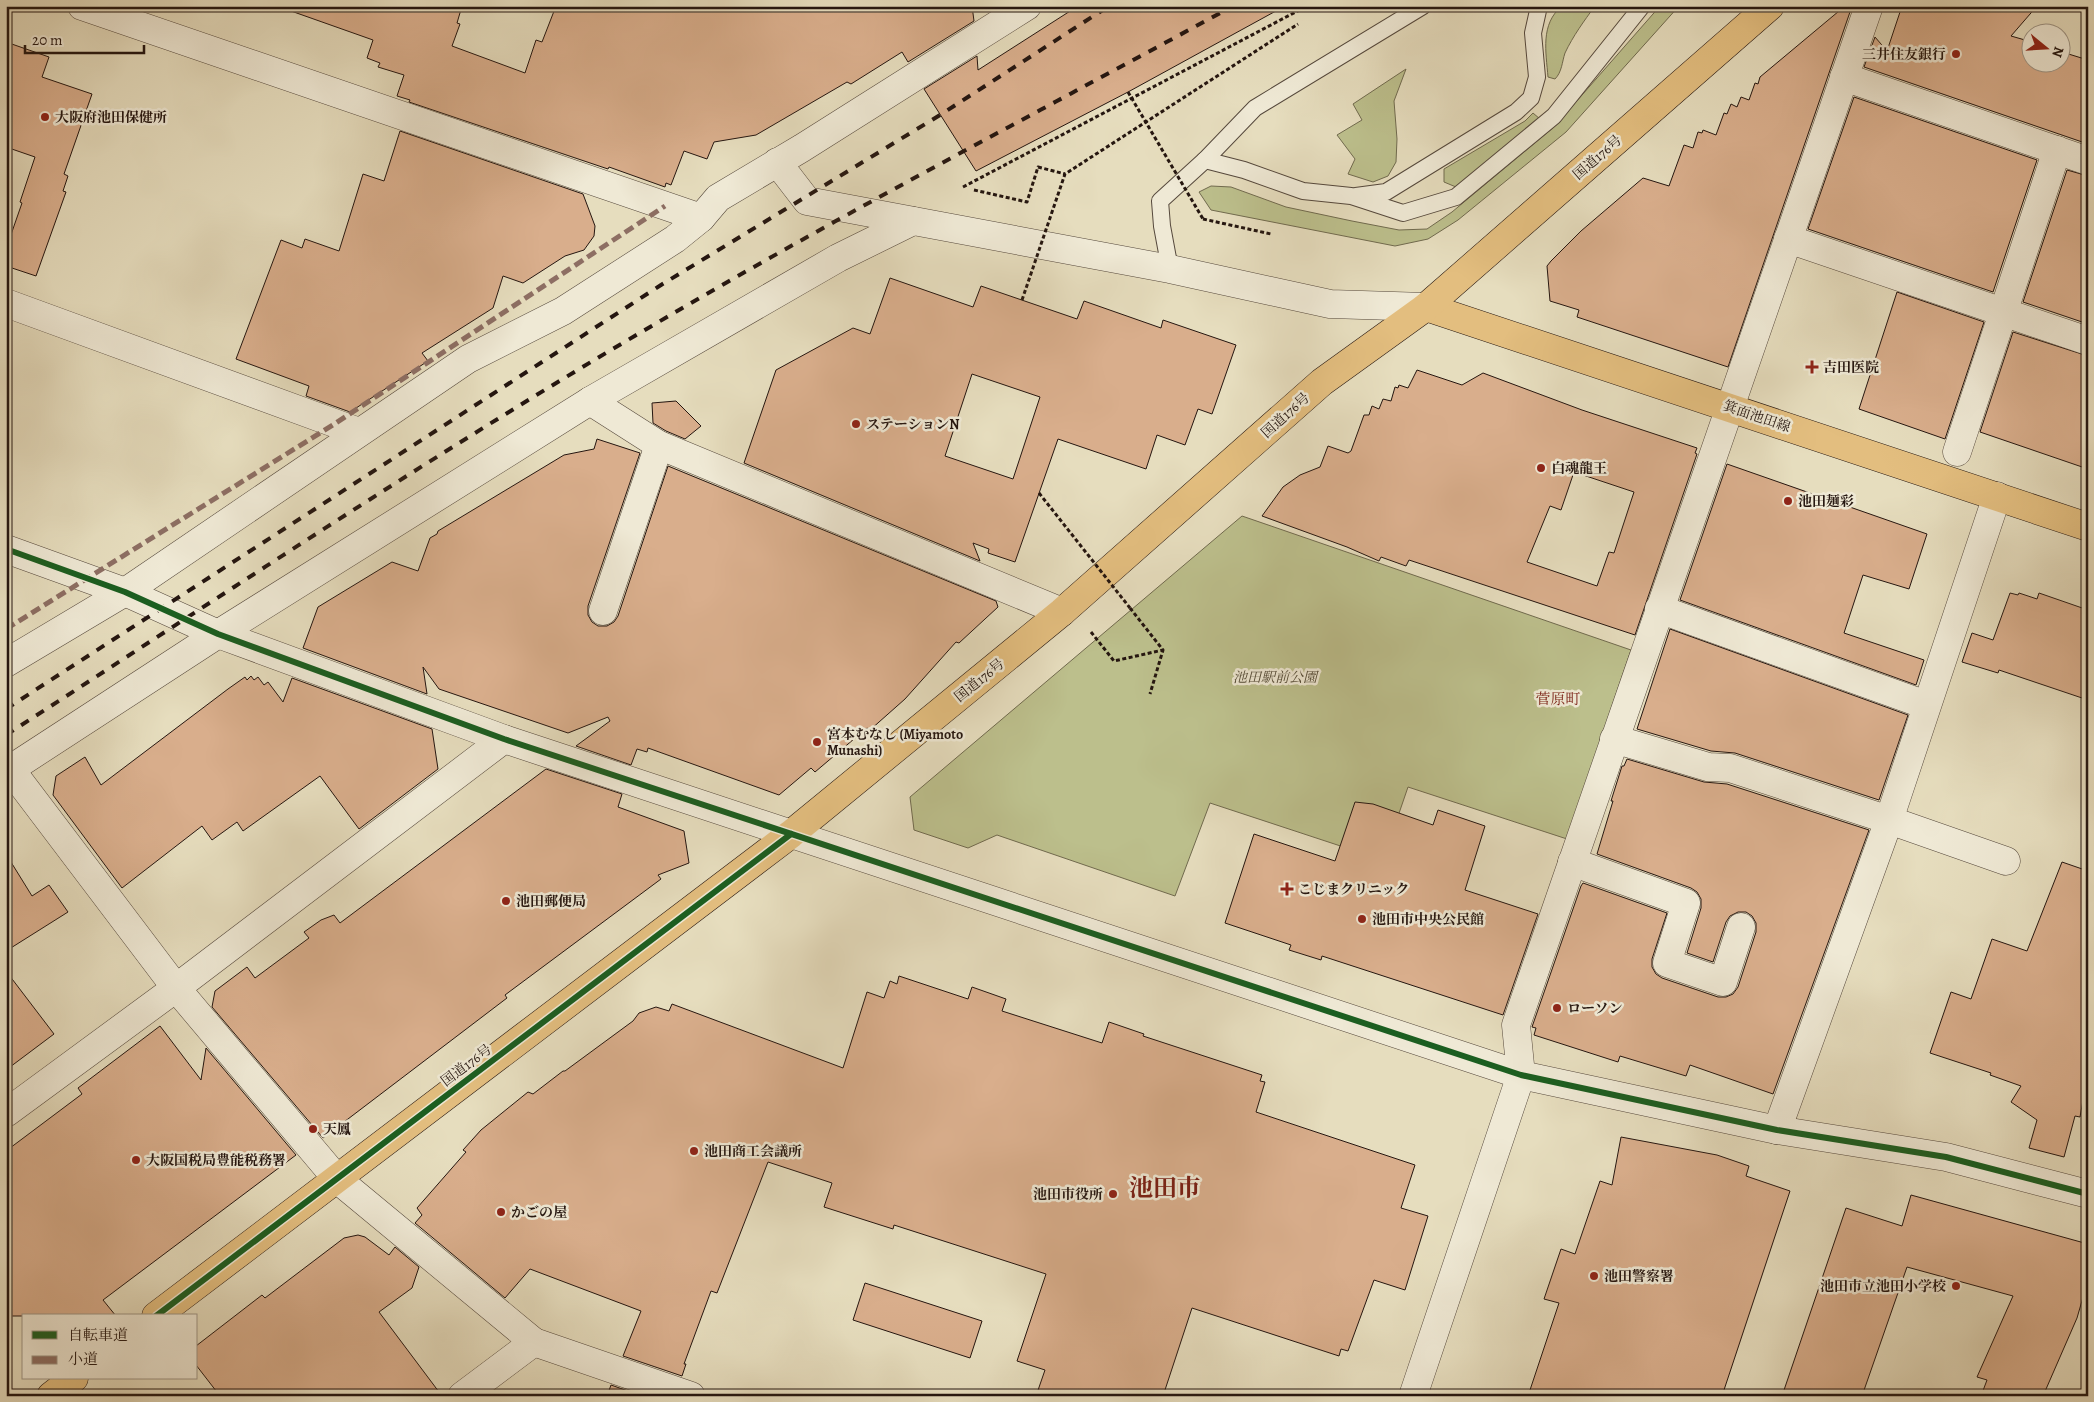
<svg xmlns="http://www.w3.org/2000/svg" width="2094" height="1402" viewBox="0 0 2094 1402" font-family="Alegreya,'Noto Serif JP',serif">
	<style>
		.green { fill: #bcbf8c; stroke: #706a4e }
		.building { fill: #d9ae8c; stroke: #251610; fill-rule: evenodd }
		.lines { fill: none; stroke-linecap: round; stroke-linejoin: round }
		.service-casing { stroke: #55483c; stroke-width: 18 }
		.minor-casing { stroke: #55483c; stroke-width: 29 }
		.tertiary-casing { stroke: #55483c; stroke-width: 29 }
		.primary-casing { stroke: #251610; stroke-width: 29 }
		.trunk-casing { stroke: #251610; stroke-width: 29 }
		.path { stroke: #251610; stroke-width: 3; stroke-dasharray: 4 2.5; stroke-linecap: butt }
		.service { stroke: #efe9d5; stroke-width: 16 }
		.minor { stroke: #efe9d5; stroke-width: 28 }
		.tertiary { stroke: #efe9d5; stroke-width: 28 }
		.primary { stroke: #e3be7f; stroke-width: 28 }
		.trunk { stroke: #e3be7f; stroke-width: 28 }
		.rail { stroke: #251610; stroke-width: 4; stroke-dasharray: 9 9; stroke-linecap: butt }
		.path-bridge { stroke: #251610; stroke-width: 3; stroke-dasharray: 4 2.5; stroke-linecap: butt }
		.quiet { stroke: #8d6e63; stroke-width: 5; stroke-dasharray: 10 5; stroke-linecap: butt }
		.cycleway-casing { stroke: #efe9d5; stroke-width: 9 }
		.cycleway { stroke: #1b5e20; stroke-width: 6 }
		.poi-dot { fill: #8f2418; stroke: #efe9d5; stroke-width: 2 }
		.labels { text-anchor: middle; stroke-width: 5; stroke-linejoin: round; paint-order: stroke }
		.poi-label { font-size: 14px; font-weight: bold; fill: #251610; stroke: #efe9d5; text-anchor: start }
		.street-label { font-size: 14px; fill: #251610; stroke: #efe9d5 }
		.park-label { font-size: 14px; font-style: italic; fill: #524935; stroke: #efe9d5 }
		.neighbourhood-label { font-size: 15px; fill: #7a1f14; stroke: #efe9d5 }
		.town-label { font-size: 24px; font-weight: bold; fill: #7a1f14; stroke: #efe9d5 }
	</style>
	<rect width="100%" height="100%" fill="#e6ddbe"/>
	<filter id="stains"><feTurbulence type="fractalNoise" baseFrequency=".004" numOctaves="4"/><feColorMatrix values="0 0 0 0 .2 0 0 0 0 .09 0 0 0 0 .02 0 0 0 .5 -.17"/></filter>
	<radialGradient id="worn" r=".72"><stop offset=".6" stop-color="#630" stop-opacity="0"/><stop offset="1" stop-color="#630" stop-opacity=".3"/></radialGradient>
	<g class="green">
		<path d="M1562,6H1595C1584,21 1573,36 1565,53C1562,62 1562,72 1555,79L1548,77C1546,52 1540,24 1562,6Z"/>
		<polygon points="1660,6 1679,6 1566,132 1458,220 1428,239 1395,246 1211,210 1199,192 1211,186 1231,187 1286,207 1352,221 1399,230 1427,229 1452,212 1554,127"/>
		<polygon points="1406,69 1394,101 1397,139 1396,162 1388,176 1373,182 1348,174 1355,159 1337,135 1362,120 1353,104"/>
		<polygon points="1533,113 1540,119 1456,187 1444,182 1444,169 1525,121"/>
		<polygon points="1242,516 1631,650 1567,839 1408,787 1383,860 1210,803 1175,896 997,835 968,848 914,830 910,797"/>
	</g>
	<g class="building">
		<polygon points="292,6 462,6 457,23 460,24 452,46 525,73 536,40 542,42 556,6 972,6 974,21 908,62 902,52 851,84 847,82 756,135 714,142 707,159 684,151 671,185 666,183 665,187 609,167 608,169 409,102 410,100 397,96 404,75 378,67 380,63 367,58 373,40 291,11"/>
		<polygon points="1078,6 1285,6 1128,92 976,171 924,89 977,56 978,70"/>
		<polygon points="1845,6 1849,6 1851,9 1728,367 1577,317 1579,310 1550,301 1547,266 1551,261 1581,231 1643,178 1669,186 1684,145 1693,148 1698,132 1702,133 1703,130 1716,135 1724,113 1727,114 1731,104 1737,107 1741,97 1749,100 1755,83 1758,84 1760,77"/>
		<polygon points="1902,6 2037,6 2011,36 2032,42 2032,62 2062,62 2062,52 2088,60 2088,144 1864,67 1875,37 1887,51"/>
		<polygon points="6,42 49,57 42,77 92,94 64,174 68,176 63,191 66,192 36,276 6,266 6,249 22,203 20,202 35,157 6,147"/>
		<polygon points="1854,97 2037,160 1993,292 1808,229"/>
		<polygon points="400,131 583,194 595,226 594,236 584,250 565,256 523,283 503,276 493,308 422,353 428,361 350,412 306,396 309,386 236,359 281,240 302,248 305,239 339,251 363,174 384,181"/>
		<polygon points="2067,170 2088,176 2088,324 2023,302"/>
		<path d="M890,278L973,307L981,286L1077,319L1084,301L1161,328L1163,320L1236,345L1212,414L1198,409L1185,445L1157,435L1146,469L1058,439L1015,562L988,553L989,549L973,543L980,561L744,463L776,370L853,328L870,334ZM972,374L1040,397L1013,479L945,456Z"/>
		<polygon points="1897,292 1984,322 1945,439 1859,409"/>
		<polygon points="2013,332 2088,356 2088,469 1980,432"/>
		<path d="M1417,370L1462,385L1483,373L1582,410L1697,448L1695,453L1697,454L1635,635L1409,560L1406,566L1381,557L1379,561L1347,547L1262,516L1283,487L1300,475L1320,467L1328,446L1348,453L1351,451L1364,415H1369L1372,406L1379,409L1383,399L1391,401L1395,387L1398,388L1399,385L1408,388ZM1574,472L1634,492L1614,553L1609,552L1597,586L1527,562L1550,506L1561,510Z"/>
		<polygon points="676,401 701,426 685,439 666,431 653,423 652,403"/>
		<polygon points="597,439 640,453 588,606 588,615 592,622 598,626 607,626 614,622 618,616 668,466 996,601 998,607 959,643 956,642 905,699 870,730 867,728 815,772 811,768 779,795 648,748 647,752 637,749 631,765 576,746 610,721 608,717 568,733 439,689 423,667 427,694 303,648 318,607 392,562 418,571 430,538 437,534 438,531 564,455 594,449"/>
		<polygon points="1727,464 1927,534 1909,589 1863,575 1844,633 1924,660 1916,685 1680,600"/>
		<polygon points="2010,593 2018,595 2019,593 2037,599 2039,593 2088,610 2088,700 1999,670 1998,673 1962,662 1972,633 1993,640"/>
		<polygon points="1670,629 1908,715 1879,800 1735,753 1711,751 1637,729"/>
		<polygon points="251,676 254,680 258,677 264,685 268,682 283,702 292,678 432,729 438,769 359,829 320,776 243,831 237,822 212,840 202,826 122,888 53,795 56,776 85,757 101,785 228,689 245,677 247,680"/>
		<polygon points="1627,759 1704,782 1727,784 1869,830 1773,1094 1690,1065 1686,1076 1620,1056 1618,1062 1534,1035 1536,1028 1532,1027 1581,886 1583,883 1667,913 1652,959 1652,967 1656,974 1662,978 1718,997 1726,997 1733,994 1738,987 1756,932 1756,923 1752,916 1746,912 1738,912 1730,916 1726,922 1713,962 1687,953 1701,908 1701,899 1697,892 1691,888 1597,854 1613,801 1611,801 1622,766 1624,766"/>
		<polygon points="546,769 622,794 618,807 684,831 689,863 658,875 661,879 505,995 507,998 323,1138 212,1007 215,991 247,967 255,978 309,938 304,932 321,920 334,915 340,923"/>
		<polygon points="1355,802 1373,804 1433,825 1438,810 1485,826 1465,890 1538,914 1503,1015 1322,956 1321,960 1289,950 1291,945 1225,923 1254,834 1335,861"/>
		<polygon points="6,854 32,896 49,885 68,912 6,951"/>
		<polygon points="2062,862 2088,871 2088,1100 2083,1100 2080,1117 2075,1116 2064,1157 2029,1148 2037,1120 2011,1102 2021,1086 1990,1075 1991,1073 1930,1053 1951,992 1971,999 1992,939 2027,951"/>
		<polygon points="6,971 54,1034 6,1070"/>
		<polygon points="899,976 968,999 972,987 1006,999 1002,1011 1102,1043 1109,1022 1144,1034 1143,1036 1262,1075 1260,1081 1265,1082 1256,1112 1415,1165 1401,1208 1428,1216 1405,1290 1374,1280 1348,1351 1341,1349 1339,1356 1192,1308 1163,1396 1036,1396 1045,1370 1017,1361 1046,1274 894,1225 893,1229 824,1207 832,1183 768,1162 717,1293 711,1291 684,1364 686,1364 682,1376 623,1356 641,1311 530,1269 505,1298 415,1223 422,1215 417,1208 466,1152 463,1150 481,1130 528,1092 533,1094 563,1071 565,1071 633,1021 639,1013 656,1007 669,1011 672,1004 843,1068 867,992 884,998 890,981 897,984"/>
		<polygon points="160,1026 201,1080 206,1048 296,1155 103,1300 116,1316 6,1316 6,1151 82,1094 78,1088"/>
		<polygon points="1621,1137 1717,1155 1749,1166 1746,1176 1790,1191 1722,1396 1528,1396 1559,1303 1544,1299 1561,1249 1575,1254 1600,1181 1612,1185"/>
		<polygon points="1911,1195 2088,1244 2088,1280 2077,1318 2043,1396 1981,1396 1987,1380 1977,1377 2013,1296 1907,1267 1862,1396 1782,1396 1846,1208 1902,1226"/>
		<polygon points="358,1235 365,1237 389,1255 395,1247 419,1267 412,1288 379,1312 442,1396 220,1396 196,1365 196,1346 262,1295 265,1298 344,1238"/>
		<polygon points="865,1283 982,1321 970,1358 853,1320"/>
		<polygon points="611,1385 642,1396 607,1396"/>
	</g>
	<g class="lines">
		<defs>
			<g id="service">
				<polyline points="1205,160 1244,170 1303,191 1351,196 1403,213 1456,197 1554,116 1642,6"/>
				<polyline points="1356,196 1386,192 1516,112 1531,98 1537,77 1533,33 1539,6"/>
				<polyline points="1170,269 1162,226 1160,201 1205,160 1255,108 1423,6"/>
			</g>
			<g id="minor">
				<polyline points="82,6 701,218"/>
				<polyline points="1844,77 2088,161"/>
				<polyline points="777,162 807,201 1170,269 1330,304 1426,307"/>
				<polyline points="1788,239 2088,341"/>
				<polyline points="6,303 359,432"/>
				<polyline points="590,401 659,445 1062,612"/>
				<polyline points="1957,452 2057,150"/>
				<polyline points="1659,609 1926,705"/>
				<polyline points="603,611 659,445"/>
				<polyline points="6,663 125,592 468,359 563,311 675,239 701,218 718,198 802,148 1027,6"/>
				<polyline points="1614,739 1708,767 1730,768 1889,820 2006,861"/>
				<polyline points="11,770 176,988 337,1179 534,1342 462,1396"/>
				<polyline points="6,772 218,634 590,401 838,258 913,221"/>
				<polyline points="1572,862 1686,903 1667,963 1723,982 1741,927"/>
				<polyline points="1521,1075 1516,1025 1869,6"/>
				<polyline points="6,1113 176,988 504,739"/>
				<polyline points="1777,1130 1889,820 1997,496"/>
				<polyline points="534,1342 691,1396"/>
			</g>
			<g id="tertiary">
				<polyline points="6,549 125,592 218,634 504,739 1521,1075 1777,1130 1946,1157 2088,1194"/>
				<polyline points="1413,1396 1521,1075"/>
			</g>
			<polyline id="primary" points="1426,307 2088,527"/>
			<g id="trunk">
				<polyline points="156,1316 791,834 1062,612 1322,382 1426,307 1770,6"/>
				<polyline points="51,1396 74,1378"/>
			</g>
		</defs>
		<use href="#service" class="service-casing"/>
		<use href="#minor" class="minor-casing"/>
		<use href="#tertiary" class="tertiary-casing"/>
		<use href="#primary" class="primary-casing"/>
		<use href="#trunk" class="trunk-casing"/>
		<g class="path">
			<polyline points="963,187 1307,6"/>
			<polyline points="974,190 1027,202 1038,167 1065,174"/>
			<polyline points="1203,219 1271,234"/>
			<polyline points="1130,608 1163,650 1150,694"/>
			<polyline points="1091,632 1114,661 1163,650"/>
		</g>
		<use href="#service" class="service"/>
		<use href="#minor" class="minor"/>
		<use href="#tertiary" class="tertiary"/>
		<use href="#primary" class="primary"/>
		<use href="#trunk" class="trunk"/>
		<g class="rail">
			<polyline points="6,709 661,285 940,115 1109,6"/>
			<path d="M6,735C225,594 442,448 667,317C853,208 1044,109 1233,6"/>
		</g>
		<g class="path-bridge">
			<polyline points="1128,92 1203,219"/>
			<polyline points="1022,300 1065,174 1298,24"/>
			<polyline points="1039,493 1130,608"/>
		</g>
		<polyline class="quiet" points="6,629 336,423 665,206"/>
		<defs>
			<g id="cycleway">
				<polyline points="6,549 125,592 218,634 504,739 1521,1075 1777,1130 1946,1157 2088,1194"/>
				<polyline points="156,1316 791,834"/>
			</g>
		</defs>
		<use href="#cycleway" class="cycleway-casing"/>
		<use href="#cycleway" class="cycleway"/>
	</g>
	<g class="poi-dot">
		<circle cx="1956" cy="54" r="5"/>
		<circle cx="45" cy="117" r="5"/>
		<path d="M1809.5 359.5h5v5h5v5h-5v5h-5v-5h-5v-5h5z"/>
		<circle cx="856" cy="424" r="5"/>
		<circle cx="1541" cy="468" r="5"/>
		<circle cx="1788" cy="501" r="5"/>
		<circle cx="817" cy="742" r="5"/>
		<path d="M1284.5 881.5h5v5h5v5h-5v5h-5v-5h-5v-5h5z"/>
		<circle cx="506" cy="901" r="5"/>
		<circle cx="1362" cy="919" r="5"/>
		<circle cx="1557" cy="1008" r="5"/>
		<circle cx="313" cy="1129" r="5"/>
		<circle cx="694" cy="1151" r="5"/>
		<circle cx="136" cy="1160" r="5"/>
		<circle cx="1113" cy="1194" r="5"/>
		<circle cx="501" cy="1212" r="5"/>
		<circle cx="1594" cy="1276" r="5"/>
		<circle cx="1956" cy="1286" r="5"/>
	</g>
	<g class="labels">
		<g class="poi-label">
			<text x="1946" y="59" text-anchor="end">三井住友銀行</text>
			<text x="55" y="122">大阪府池田保健所</text>
			<text x="1823" y="372">吉田医院</text>
			<text x="866" y="429">ステーションN</text>
			<text x="1551" y="473">白魂龍王</text>
			<text x="1798" y="506">池田麺彩</text>
			<text x="827" y="739">宮本むなし (Miyamoto<tspan x="827" dy="16">Munashi)</tspan></text>
			<text x="1298" y="894">こじまクリニック</text>
			<text x="516" y="906">池田郵便局</text>
			<text x="1372" y="924">池田市中央公民館</text>
			<text x="1567" y="1013">ローソン</text>
			<text x="323" y="1134">天鳳</text>
			<text x="704" y="1156">池田商工会議所</text>
			<text x="146" y="1165">大阪国税局豊能税務署</text>
			<text x="1103" y="1199" text-anchor="end">池田市役所</text>
			<text x="511" y="1217">かごの屋</text>
			<text x="1604" y="1281">池田警察署</text>
			<text x="1946" y="1291" text-anchor="end">池田市立池田小学校</text>
		</g>
		<g class="street-label">
			<text transform="translate(1597 157) rotate(-41)" y="5">国道176号</text>
			<text transform="translate(1285 415) rotate(-42)" y="5">国道176号</text>
			<text transform="translate(1757 416) rotate(19)" y="5">箕面池田線</text>
			<text transform="translate(979 680) rotate(-39)" y="5">国道176号</text>
			<text transform="translate(466 1065) rotate(-37)" y="5">国道176号</text>
		</g>
		<g class="park-label">
			<text x="1275" y="682">池田駅前公園</text>
		</g>
		<g class="neighbourhood-label">
			<text x="1558" y="704">菅原町</text>
		</g>
		<g class="town-label">
			<text x="1165" y="1196">池田市</text>
		</g>
	</g>
	<rect width="2094" height="1402" fill="none" stroke="#e6ddbe" stroke-width="25"/>
	<rect x="8" y="8" width="2079" height="1387" fill="none" stroke="#251610" stroke-width="2.5"/>
	<rect x="12" y="12" width="2069" height="1377" fill="none" stroke="#251610"/>
	<rect x="22" y="1314" width="175" height="65" fill="#efe9d5" stroke="#9e9586"/>
	<rect x="32" y="1331" width="25" height="8" fill="#1b5e20" stroke="#9e9586"/>
	<text x="68" y="1340" font-size="15" fill="#251610">自転車道</text>
	<rect x="32" y="1356" width="25" height="8" fill="#8d6e63" stroke="#9e9586"/>
	<text x="68" y="1364" font-size="15" fill="#251610">小道</text>
	<g transform="translate(2046 48) rotate(108)"><circle r="24" fill="#efe9d5" stroke="#9e9586"/>
	<path d="M0-4L9 19L0 12L-9 19Z" fill="#8f2418"/>
	<text y="-8" font-size="14" font-weight="bold" text-anchor="middle" fill="#251610">N</text>
	</g>
	<path d="M25 45v8h119v-8" fill="none" stroke="#251610" stroke-width="2.5"/>
	<text x="32" y="45" font-size="15" fill="#251610" stroke="#efe9d5" stroke-width="4" paint-order="stroke">20 m</text>
	<rect width="100%" height="100%" filter="url(#stains)"/>
	<rect width="100%" height="100%" fill="url(#worn)"/>
</svg>
